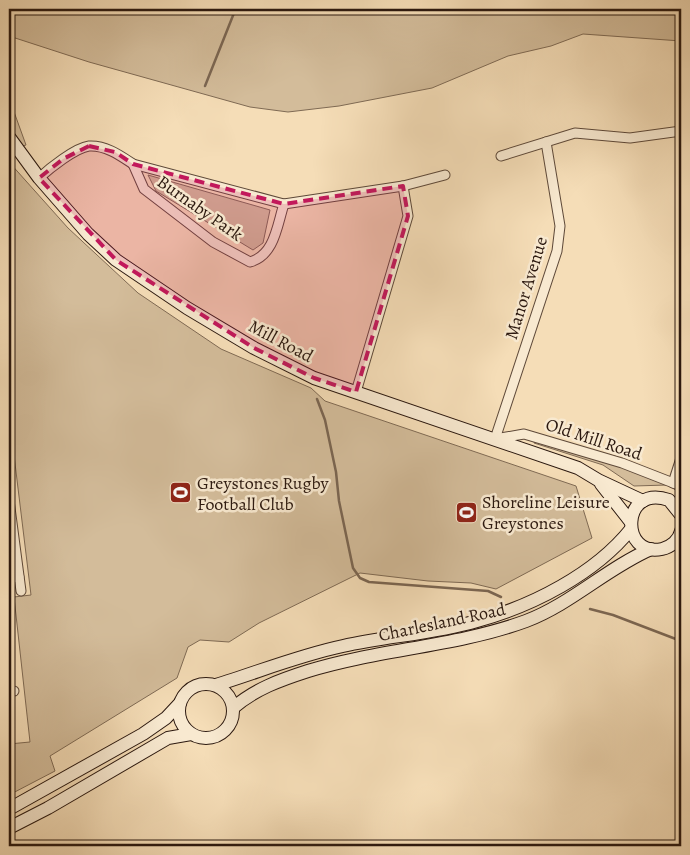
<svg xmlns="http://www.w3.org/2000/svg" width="690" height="855" viewBox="0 0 690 855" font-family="Alegreya,serif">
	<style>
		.green { fill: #d3bc9a; stroke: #7f6a54 }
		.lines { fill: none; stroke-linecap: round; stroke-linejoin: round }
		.stream { stroke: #7b6652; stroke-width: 2.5 }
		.minor-casing { stroke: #5e4939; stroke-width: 11 }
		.secondary-casing { stroke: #2b180f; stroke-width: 14 }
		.minor { stroke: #f8e9d0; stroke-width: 9 }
		.secondary { stroke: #f8e9d0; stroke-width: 12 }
		.marked { fill: #c2185b; fill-opacity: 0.2; stroke: #c2185b; stroke-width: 4; stroke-dasharray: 10 6; stroke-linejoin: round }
		.labels { text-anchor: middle; stroke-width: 5; stroke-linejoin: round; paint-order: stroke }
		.street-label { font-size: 18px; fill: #2b180f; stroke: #f8e9d0 }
		.poi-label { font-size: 18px; fill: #2b180f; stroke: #f8e9d0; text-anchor: start }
	</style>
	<rect width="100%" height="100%" fill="#f5ddb7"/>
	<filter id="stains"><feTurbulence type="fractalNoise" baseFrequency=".004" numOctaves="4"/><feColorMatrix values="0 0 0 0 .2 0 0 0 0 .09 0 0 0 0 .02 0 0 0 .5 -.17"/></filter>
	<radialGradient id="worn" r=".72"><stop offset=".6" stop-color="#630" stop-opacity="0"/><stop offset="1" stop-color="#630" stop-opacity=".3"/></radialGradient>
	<g class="green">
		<polygon points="9,9 681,9 681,41 583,34 551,46 508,56 432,88 339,106 288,112 250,107 89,62 9,36"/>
		<polygon points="9,98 26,145 23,146 9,126"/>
		<polygon points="9,162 68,228 138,293 221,349 311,388 325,401 576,486 592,538 496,589 471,583 428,581 360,573 259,623 229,642 200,640 188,647 177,678 50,756 55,771 9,795 9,744 30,742 14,597 31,595 9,414"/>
		<polygon points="148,175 270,210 263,243 253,250 156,191"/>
		<polygon points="535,440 564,446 681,489 681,493 667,485 634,486 603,465 534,443"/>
	</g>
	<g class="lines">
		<g class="stream">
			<polyline points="205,86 234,13"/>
			<polyline points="317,399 325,420 336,472 339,501 353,568 360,578 369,582 488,591 501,597"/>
			<polyline points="590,609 613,615 681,641"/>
		</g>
		<defs>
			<g id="minor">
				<polyline points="546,142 560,226 557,251 495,439 524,434 622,463 681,486"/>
				<polyline points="501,156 575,133 630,138 681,131"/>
				<path d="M133,164L144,189L213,242L250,262C275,255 277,225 284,204"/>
				<path d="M39,178C50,168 75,148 89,146C106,145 121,156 133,164L284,204L403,186L445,175"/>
				<polyline points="356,392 408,216 403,186"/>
				<polyline points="673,483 681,458"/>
				<polyline points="9,500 21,591"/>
				<polyline points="9,578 19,577"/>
				<polyline points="9,691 14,691"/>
			</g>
			<g id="secondary">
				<polyline points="9,137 39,178 88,234 116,260 187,308 254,348 314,378 578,468 598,480 643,501"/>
				<polyline points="601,484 630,521"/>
				<path d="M681,515L669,500C621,483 619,558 662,549C671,547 679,540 681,531"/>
				<circle cx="206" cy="711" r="27"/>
				<path d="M216,685C258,672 300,655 343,646C387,636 433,634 477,621C532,606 595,574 631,529"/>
				<path d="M233,708C255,689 280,680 308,671C379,649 455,647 526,621C571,604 607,568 651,549"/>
				<polyline points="9,809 143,734 166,718 180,703"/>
				<polyline points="9,828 48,808 168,738 191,734"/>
			</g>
		</defs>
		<use href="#minor" class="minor-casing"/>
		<use href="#secondary" class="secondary-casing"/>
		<use href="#minor" class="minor"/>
		<use href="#secondary" class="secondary"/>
	</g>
	<path class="marked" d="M89,146L115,152L133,164L284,204L403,186L408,216L356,392L314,378L254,348L116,260L39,178L63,159Z"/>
	<defs>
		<symbol id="stadium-square" viewBox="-11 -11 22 22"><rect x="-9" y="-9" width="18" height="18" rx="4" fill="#8f2418" stroke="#f8e9d0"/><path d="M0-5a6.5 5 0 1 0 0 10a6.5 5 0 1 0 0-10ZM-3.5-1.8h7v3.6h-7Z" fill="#fff"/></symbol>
	</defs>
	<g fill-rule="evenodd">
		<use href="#stadium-square" x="168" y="480" width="25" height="25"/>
		<use href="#stadium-square" x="454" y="500" width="25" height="25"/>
	</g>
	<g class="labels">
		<g class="street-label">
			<text transform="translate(200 208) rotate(35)" y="6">Burnaby Park</text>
			<text transform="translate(526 288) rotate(-73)" y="6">Manor Avenue</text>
			<text transform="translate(281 341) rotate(28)" y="6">Mill Road</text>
			<text transform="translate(594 439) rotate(18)" y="6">Old Mill Road</text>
			<text transform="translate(442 622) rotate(-12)" y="6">Charlesland Road</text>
		</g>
		<g class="poi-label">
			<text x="197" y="489">Greystones Rugby<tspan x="197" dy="21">Football Club</tspan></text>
			<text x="482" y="508">Shoreline Leisure<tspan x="482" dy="21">Greystones</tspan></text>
		</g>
	</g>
	<rect width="690" height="855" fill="none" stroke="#f5ddb7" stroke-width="30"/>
	<rect x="10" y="10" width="670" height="835" fill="none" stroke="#2b180f" stroke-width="2.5"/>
	<rect x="15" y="15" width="660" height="825" fill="none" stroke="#2b180f"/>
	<rect width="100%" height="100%" filter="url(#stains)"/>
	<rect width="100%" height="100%" fill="url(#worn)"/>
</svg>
